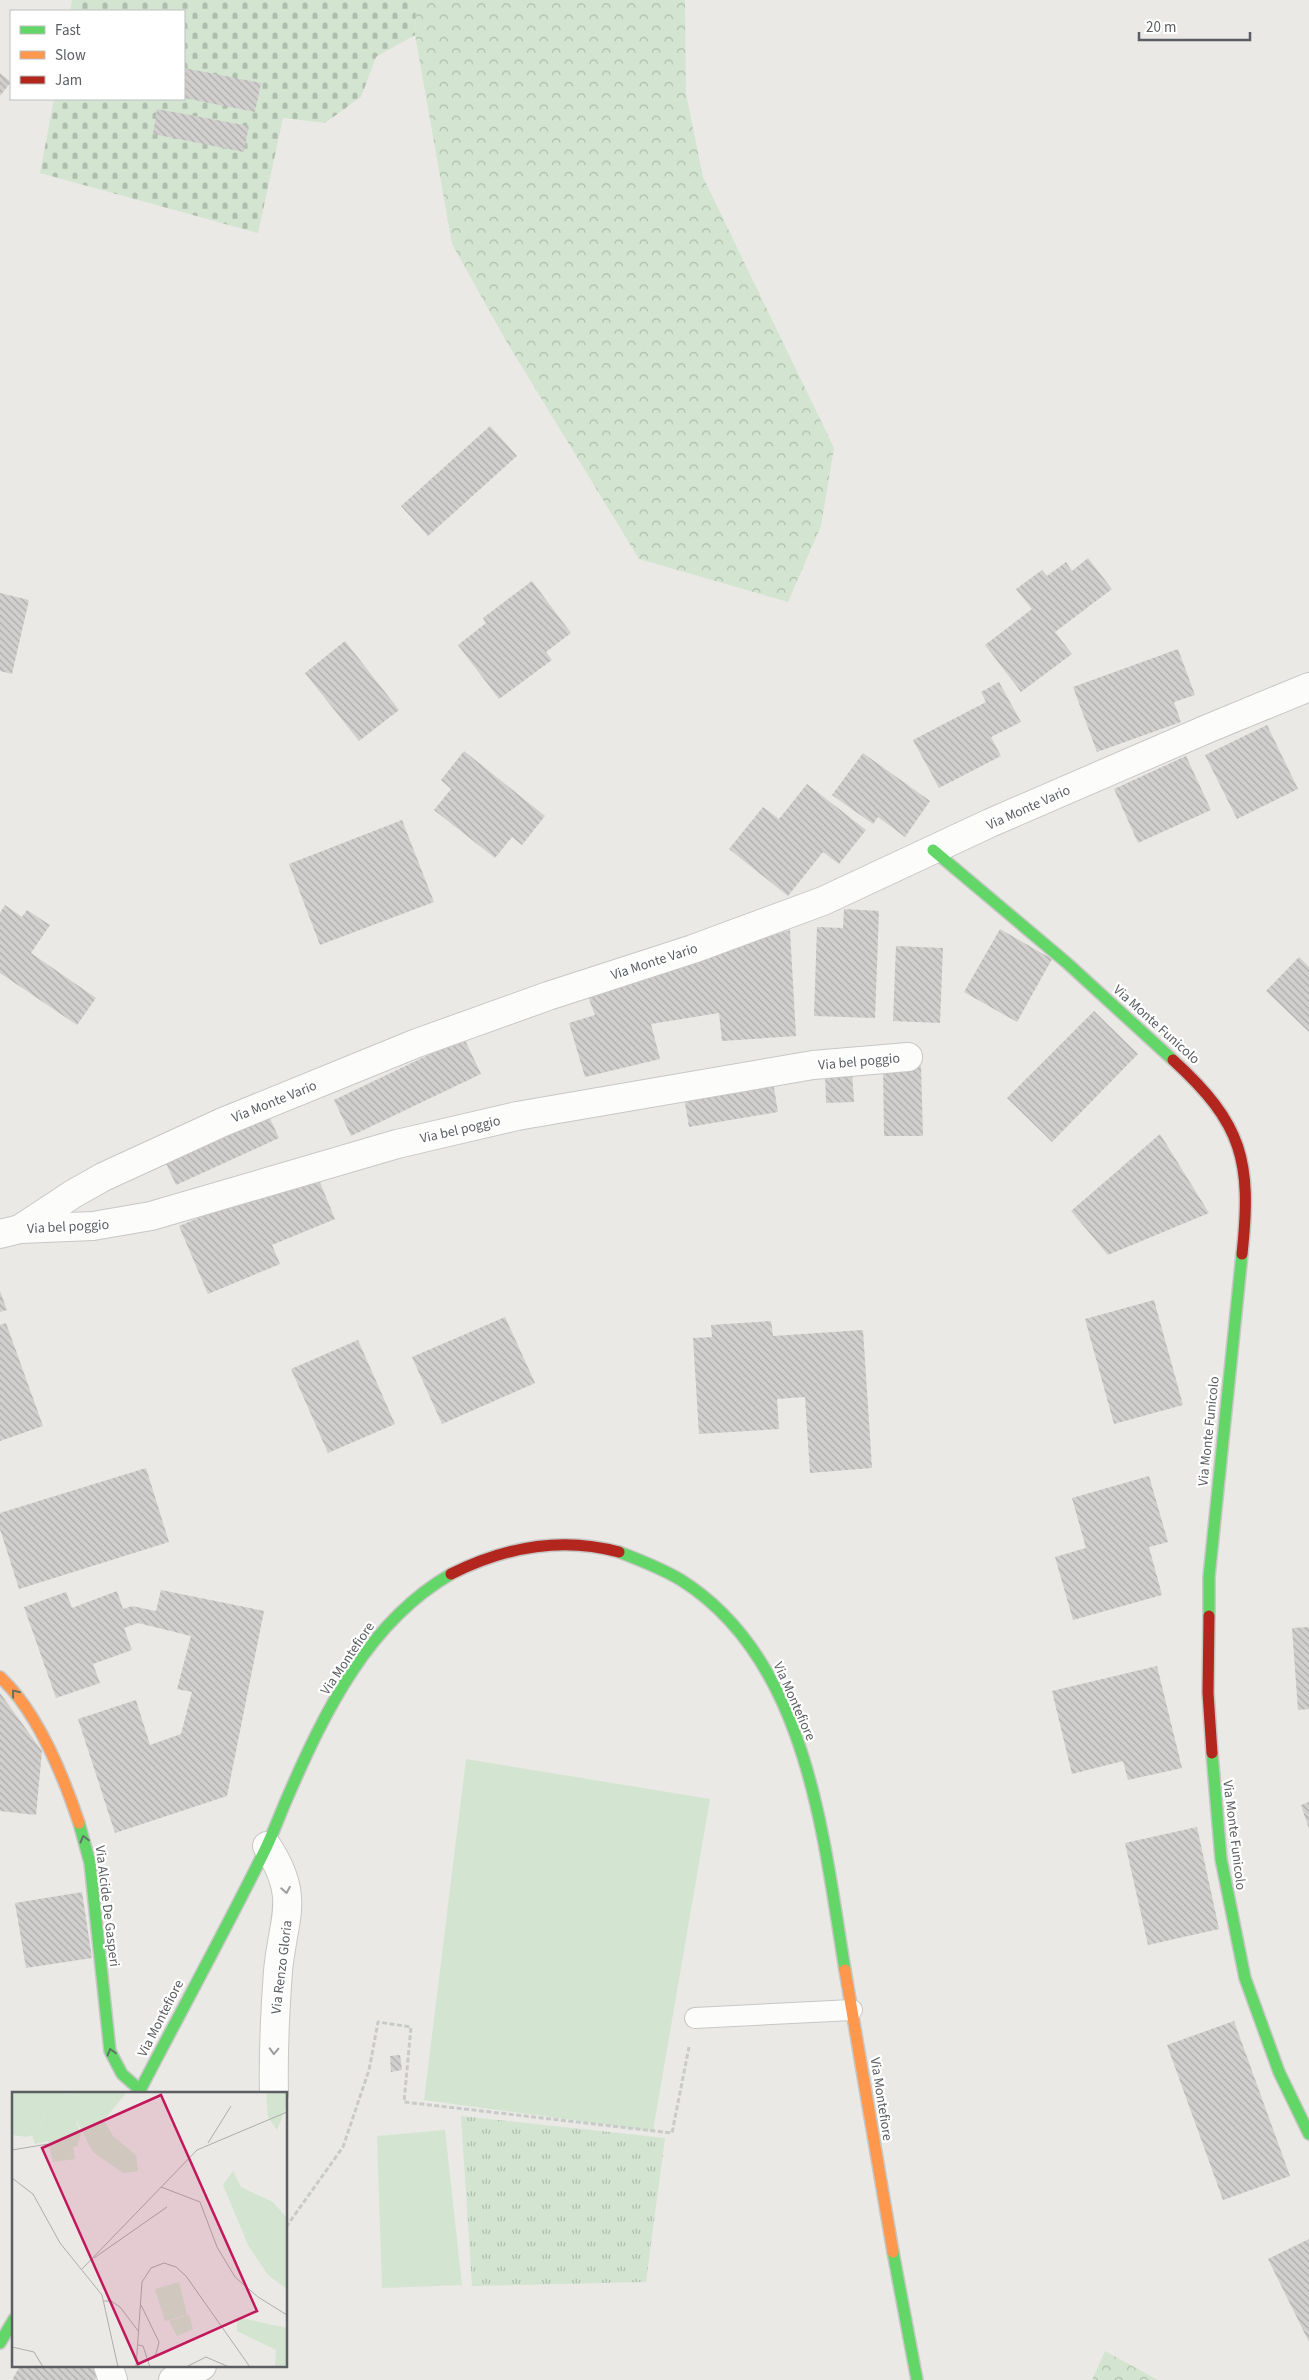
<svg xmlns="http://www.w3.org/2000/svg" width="1309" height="2380" viewBox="0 0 1309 2380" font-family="'Source Sans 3',sans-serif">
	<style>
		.grass { fill: #d3e5d1 }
		.forest { fill: url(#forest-crowns) }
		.cemetery { fill: url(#cemetery-stones) }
		.park { fill: url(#park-tufts) }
		.building { fill: url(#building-back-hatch) }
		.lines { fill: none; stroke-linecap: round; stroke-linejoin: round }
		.lane-casing { stroke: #c7c7c7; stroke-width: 22 }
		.street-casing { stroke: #c7c7c7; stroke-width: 30 }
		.fast-casing { stroke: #c7c7c6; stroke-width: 14 }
		.slow-casing { stroke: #c7c7c6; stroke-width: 14 }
		.jam-casing { stroke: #c7c7c6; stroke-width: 14 }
		.path { stroke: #c8cbc9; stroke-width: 3; stroke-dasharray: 5 2.5; stroke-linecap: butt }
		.lane { stroke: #fcfcfb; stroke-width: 20 }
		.street { stroke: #fcfcfb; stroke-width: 28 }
		.fast { stroke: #63d668; stroke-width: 11 }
		.slow { stroke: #ff974d; stroke-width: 11 }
		.jam { stroke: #b3261e; stroke-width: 11 }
		.oneway { stroke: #5d7663 }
		.oneway2 { stroke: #9b9d9f }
		.labels { text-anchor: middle; stroke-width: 4.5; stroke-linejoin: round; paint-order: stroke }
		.street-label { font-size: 14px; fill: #5b5e62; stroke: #fff }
		.inset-road { fill: none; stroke: #adadad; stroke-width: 1 }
		.view { fill: #c2185b; fill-opacity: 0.15; stroke: #c2185b; stroke-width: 2.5 }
		.inset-edge { fill: none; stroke: #5b5e62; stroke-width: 2.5 }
	</style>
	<defs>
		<pattern id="forest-crowns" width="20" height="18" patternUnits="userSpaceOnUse" patternTransform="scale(1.25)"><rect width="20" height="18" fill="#d3e5d1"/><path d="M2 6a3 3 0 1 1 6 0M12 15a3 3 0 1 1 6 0" fill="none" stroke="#aebdad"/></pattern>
		<pattern id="cemetery-stones" width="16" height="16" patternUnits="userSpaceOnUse" patternTransform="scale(1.25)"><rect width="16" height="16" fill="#d3e5d1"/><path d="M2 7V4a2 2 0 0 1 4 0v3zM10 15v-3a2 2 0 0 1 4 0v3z" fill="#aebdad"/></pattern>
		<pattern id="park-tufts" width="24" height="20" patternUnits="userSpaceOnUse" patternTransform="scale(1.25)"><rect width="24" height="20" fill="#d3e5d1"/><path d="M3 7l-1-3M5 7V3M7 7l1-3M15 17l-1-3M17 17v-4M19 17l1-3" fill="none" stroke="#aebdad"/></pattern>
		<pattern id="building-back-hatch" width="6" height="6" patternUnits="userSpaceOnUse" patternTransform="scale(1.25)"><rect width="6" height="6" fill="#d1d0ce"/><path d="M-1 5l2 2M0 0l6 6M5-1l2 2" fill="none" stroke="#adacab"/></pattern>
	</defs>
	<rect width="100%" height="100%" fill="#eae9e5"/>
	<g class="grass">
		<polygon points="466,1759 710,1799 653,2131 424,2100"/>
		<polygon points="445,2130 462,2285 382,2288 377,2136"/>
	</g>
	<g class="forest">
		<polygon points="416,0 685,0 686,94 703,177 834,448 821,526 788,602 639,559 505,339 452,244 415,35"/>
		<polygon points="1105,2351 1158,2380 1092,2380"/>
	</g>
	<polygon class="cemetery" points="72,0 416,0 415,35 376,57 361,97 325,123 283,118 258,233 40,173 54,99 184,99 184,11 70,11"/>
	<polygon class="park" points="461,2116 665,2138 646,2282 472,2286"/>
	<g class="building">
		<polygon points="184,68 261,83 255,112 184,98"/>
		<polygon points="0,73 11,82 0,96"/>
		<polygon points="157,109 249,126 244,152 153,134"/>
		<polygon points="490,426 517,456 428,536 401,506"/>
		<polygon points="1088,558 1112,589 1055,632 1072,654 1021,692 985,645 1032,609 1016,589 1042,570 1047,576 1066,562 1072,571"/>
		<polygon points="532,581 571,633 546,652 552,660 499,699 458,645 486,623 483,618"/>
		<polygon points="0,593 29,600 12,674 0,671"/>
		<polygon points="345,641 399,710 359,741 305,673"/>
		<polygon points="1178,649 1195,695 1174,702 1181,722 1097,752 1073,687"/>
		<polygon points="999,682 1021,722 991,737 1001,756 939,788 913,740 986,702 981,692"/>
		<polygon points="1267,725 1298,789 1237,819 1205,755"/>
		<polygon points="464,751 545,816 522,845 512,837 495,858 434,810 451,789 441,780"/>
		<polygon points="863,753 930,801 905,837 878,817 873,824 832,795"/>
		<polygon points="1186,756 1211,810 1138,843 1114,789"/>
		<polygon points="807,784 866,830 839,864 823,852 788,896 729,849 763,807 779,819"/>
		<polygon points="402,820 434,902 320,945 289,864"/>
		<polygon points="5,905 22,917 27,910 50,925 31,953 96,998 77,1025 0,973 0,913"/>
		<polygon points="844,909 879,911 875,1018 814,1016 817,927 843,928"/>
		<polygon points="1000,929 1052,959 1017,1022 964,992"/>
		<polygon points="790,930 796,1036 722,1041 719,1013 651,1024 660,1059 585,1077 569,1023 595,1015 587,994"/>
		<polygon points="896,946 943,948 940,1023 893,1021"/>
		<polygon points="1299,957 1309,967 1309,1032 1266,991"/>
		<polygon points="1094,1011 1138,1054 1052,1142 1007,1098"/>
		<polygon points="464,1038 481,1074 351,1136 334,1100"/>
		<polygon points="883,1066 921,1066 923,1136 884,1136"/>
		<polygon points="825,1071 852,1071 854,1102 826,1103"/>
		<polygon points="773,1082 778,1112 689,1127 684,1097"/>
		<polygon points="267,1112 279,1138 176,1185 164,1159"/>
		<polygon points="1160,1134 1209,1213 1108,1255 1071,1211"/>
		<polygon points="315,1170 335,1219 272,1245 280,1264 208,1294 179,1226"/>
		<polygon points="0,1291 7,1310 0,1312"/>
		<polygon points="1154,1300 1183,1405 1114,1424 1085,1319"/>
		<polygon points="505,1317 535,1383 442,1424 412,1357"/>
		<polygon points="771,1321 773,1336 863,1330 872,1468 810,1473 805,1397 777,1399 779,1429 699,1434 693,1338 712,1337 711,1325"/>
		<polygon points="6,1323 43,1426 0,1441 0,1325"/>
		<polygon points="358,1340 395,1424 328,1453 291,1369"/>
		<polygon points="146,1468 169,1542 19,1589 0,1529 0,1513"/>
		<polygon points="1149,1476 1168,1542 1149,1547 1162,1595 1073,1620 1055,1557 1086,1548 1072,1498"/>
		<polygon points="161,1590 264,1611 227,1796 115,1833 78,1719 136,1700 150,1745 181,1734 192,1692 177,1689 191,1636 138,1623 124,1628 132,1650 93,1664 100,1683 56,1698 24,1607 66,1592 72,1608 117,1591 123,1609 132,1606 156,1611"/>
		<polygon points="1309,1627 1309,1709 1298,1710 1292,1628"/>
		<polygon points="1157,1666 1182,1768 1128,1780 1123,1761 1072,1774 1052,1691"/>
		<polygon points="0,1693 42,1751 36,1815 0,1811"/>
		<polygon points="1309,1802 1309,1829 1301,1805"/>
		<polygon points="1197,1827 1219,1929 1148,1945 1125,1843"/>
		<polygon points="82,1892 92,1958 26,1968 15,1903"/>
		<polygon points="1234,2021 1290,2176 1223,2200 1167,2045"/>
		<polygon points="400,2055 402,2070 391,2072 390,2056"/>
		<polygon points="1309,2239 1309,2342 1268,2259"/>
		<polygon points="20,2366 88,2366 99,2371 95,2380 12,2380"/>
	</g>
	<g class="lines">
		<defs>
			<polyline id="lane" points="695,2018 852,2010"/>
			<g id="street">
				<polyline points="20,1229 93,1226 151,1216 397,1144 517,1116 813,1065 908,1057"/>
				<polyline points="0,1234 20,1229 73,1194 103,1177 223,1122 417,1043 548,996 693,949 823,901 990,823 1207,729 1309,687"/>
				<path d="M267,1846C301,1898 283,1917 278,1971C275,2012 273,2053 274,2094"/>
				<polyline points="108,2366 113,2380"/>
				<polyline points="173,2380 202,2366"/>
			</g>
			<g id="fast">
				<polyline points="933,850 1067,963 1173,1060"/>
				<path d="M619,1552C640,1560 661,1568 681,1580C808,1660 823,1836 845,1970"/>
				<polyline points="1209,1616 1209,1577 1242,1254"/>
				<polyline points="1212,1753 1221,1859 1245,1978 1279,2072 1309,2134"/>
				<polyline points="79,1823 90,1863 110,2051 122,2074 140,2090"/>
				<path d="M138,2094C180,2013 224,1933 264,1852C273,1834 280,1814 288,1796C325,1711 368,1622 451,1574"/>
				<polyline points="893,2252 917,2380"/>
				<polyline points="0,2343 14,2319"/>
			</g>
			<g id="slow">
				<path d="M0,1677C38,1712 63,1775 79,1823"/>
				<polyline points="845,1970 893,2252"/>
			</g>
			<g id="jam">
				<path d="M1173,1060C1243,1124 1252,1161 1242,1254"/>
				<path d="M451,1574C503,1548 561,1536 619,1552"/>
				<polyline points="1209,1616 1208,1693 1212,1753"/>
			</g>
		</defs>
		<use href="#lane" class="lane-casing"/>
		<use href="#street" class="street-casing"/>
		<use href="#fast" class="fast-casing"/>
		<use href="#slow" class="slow-casing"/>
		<use href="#jam" class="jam-casing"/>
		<polyline class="path" points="286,2227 343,2147 369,2070 378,2022 411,2027 404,2102 672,2133 689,2047"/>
		<use href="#lane" class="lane"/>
		<use href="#street" class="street"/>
		<use href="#fast" class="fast"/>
		<use href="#slow" class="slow"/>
		<use href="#jam" class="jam"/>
	</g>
	<defs><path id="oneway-chevron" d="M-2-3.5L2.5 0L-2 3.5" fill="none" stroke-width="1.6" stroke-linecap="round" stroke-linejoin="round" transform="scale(1.25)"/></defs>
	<g class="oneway">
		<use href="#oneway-chevron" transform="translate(15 1693) rotate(-129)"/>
		<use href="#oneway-chevron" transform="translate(84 1839) rotate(-105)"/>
		<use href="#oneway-chevron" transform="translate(111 2052) rotate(-106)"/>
	</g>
	<g class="oneway2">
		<use href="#oneway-chevron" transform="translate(286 1890) rotate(80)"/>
		<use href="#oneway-chevron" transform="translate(274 2051) rotate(92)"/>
	</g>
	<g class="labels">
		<g class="street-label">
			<text transform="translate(1028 807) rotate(-24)" y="5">Via Monte Vario</text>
			<text transform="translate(654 961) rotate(-18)" y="5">Via Monte Vario</text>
			<text transform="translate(1157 1024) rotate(42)" y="5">Via Monte Funicolo</text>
			<text transform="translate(859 1061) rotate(-5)" y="5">Via bel poggio</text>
			<text transform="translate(274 1101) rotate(-22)" y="5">Via Monte Vario</text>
			<text transform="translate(460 1129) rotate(-13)" y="5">Via bel poggio</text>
			<text transform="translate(68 1226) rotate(-3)" y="5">Via bel poggio</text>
			<text transform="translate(1208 1431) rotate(-84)" y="5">Via Monte Funicolo</text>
			<text transform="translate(347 1658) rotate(-56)" y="5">Via Montefiore</text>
			<text transform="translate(795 1701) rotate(66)" y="5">Via Montefiore</text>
			<text transform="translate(1235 1835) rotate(83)" y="5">Via Monte Funicolo</text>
			<text transform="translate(108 1906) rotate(83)" y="5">Via Alcide De Gasperi</text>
			<text transform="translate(281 1967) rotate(-83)" y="5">Via Renzo Gloria</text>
			<text transform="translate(160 2018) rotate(-63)" y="5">Via Montefiore</text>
			<text transform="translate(882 2099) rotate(81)" y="5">Via Montefiore</text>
		</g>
	</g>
	<g transform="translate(12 2092)">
		<rect width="275" height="275" fill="#eae9e5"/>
		<path d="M167,190L175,223L153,229L143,197Z" fill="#d3e5d1"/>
		<path d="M0,0H42L26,41L15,45L0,43ZM61,0H115L92,28L101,44L124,63L126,79L111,81L81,60L63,26ZM254,0H275V13L265,38L256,25ZM221,79L229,95L261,110L275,126V197L256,183L236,153L211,93ZM225,225L275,236V275H263L264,258L225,239Z" fill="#d3e5d1"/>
		<path d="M42,0L63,2V26L69,42L65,54L61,55L63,67L41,70L36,49L23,52L20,43L26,41Z" fill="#d3e5d1"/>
		<path d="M177,223L181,237L165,244L157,229Z" fill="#d3e5d1"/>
		<path class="inset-road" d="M196,51L219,14M0,58L36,52M0,86L21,102L48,151L90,203L106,275M149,95L188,110L205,155L223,185L246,205L275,223M82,166L155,115M70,177L185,58L275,20M92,209H99L108,215L127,240M129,213L147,250L144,262L137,268M126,253L131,254L138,275M0,255L22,260L31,275M124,275L130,190L139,176L152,171L164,175L174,184L238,275M174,275L194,265L217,275"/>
		<path class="view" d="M149,3L245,219L126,272L30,56Z"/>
		<rect width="275" height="275" class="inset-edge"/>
	</g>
	<rect x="10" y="10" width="175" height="90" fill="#ffffff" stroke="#bdbfc0"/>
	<rect x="20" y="26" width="25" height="8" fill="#63d668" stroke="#bdbfc0"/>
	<text x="55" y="35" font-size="15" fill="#5b5e62">Fast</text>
	<rect x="20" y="51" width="25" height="8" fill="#ff974d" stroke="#bdbfc0"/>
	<text x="55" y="60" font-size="15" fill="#5b5e62">Slow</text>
	<rect x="20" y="76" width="25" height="8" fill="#b3261e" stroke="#bdbfc0"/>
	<text x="55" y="85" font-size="15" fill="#5b5e62">Jam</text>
	<path d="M1139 32v8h111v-8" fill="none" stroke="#5b5e62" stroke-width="2.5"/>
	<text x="1146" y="32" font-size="15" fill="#5b5e62" stroke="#ffffff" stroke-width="4" paint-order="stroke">20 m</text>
</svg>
